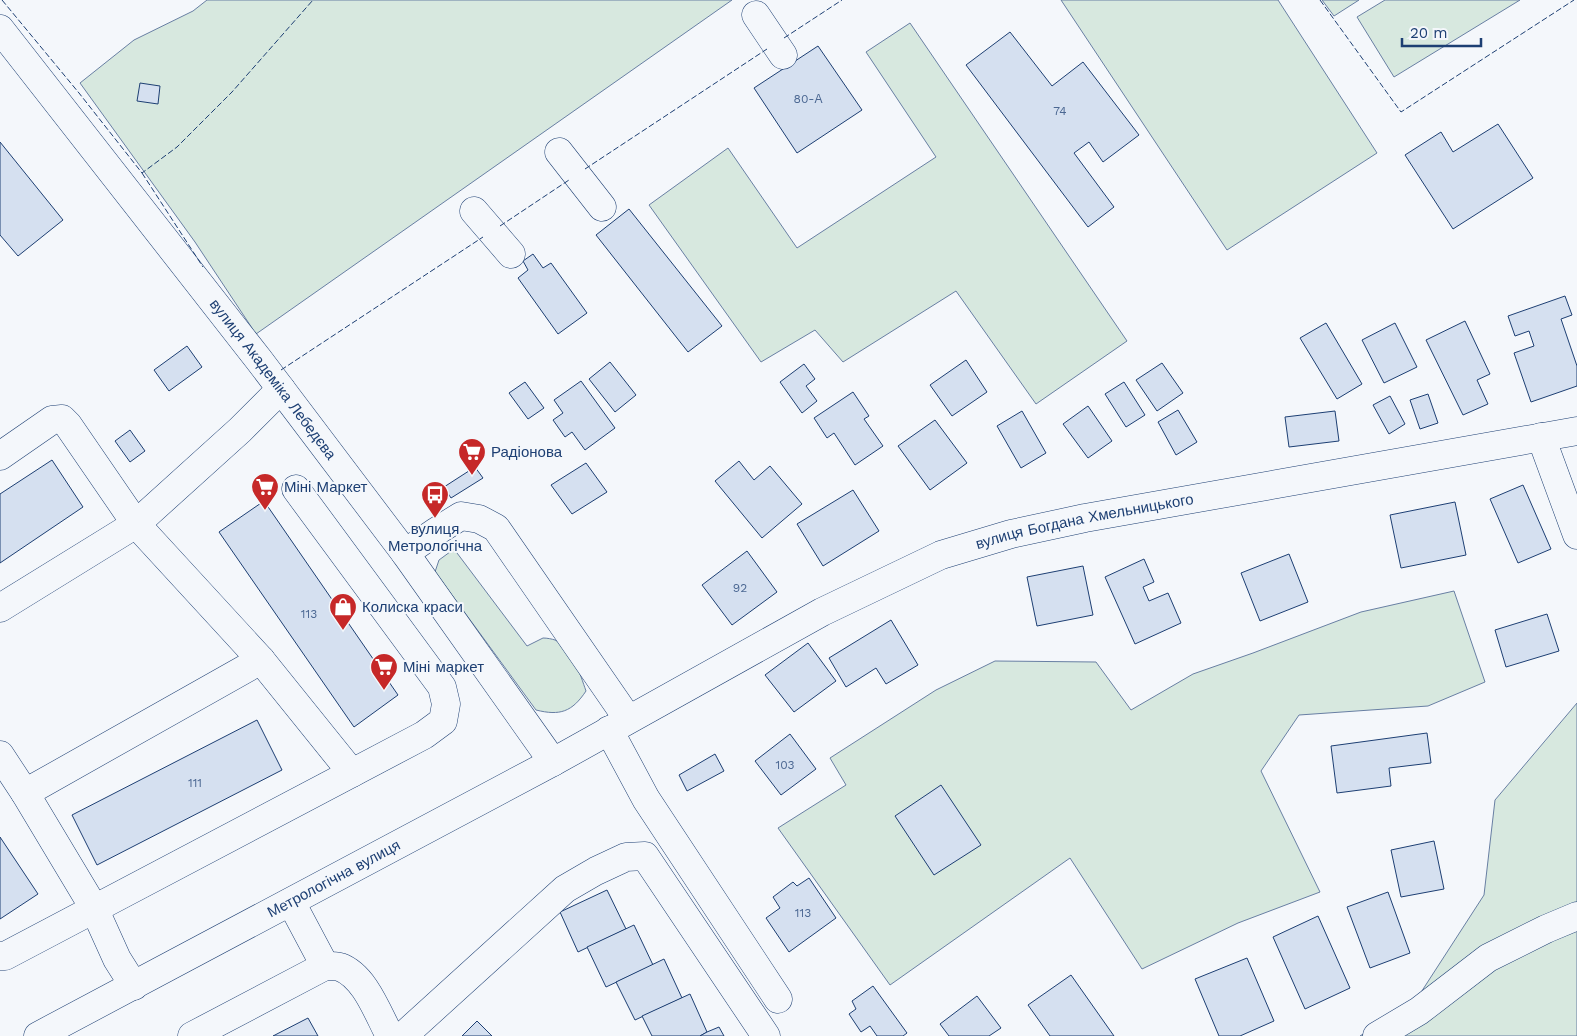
<svg xmlns="http://www.w3.org/2000/svg" width="1577" height="1036" viewBox="0 0 1577 1036" font-family="'Work Sans',sans-serif">
	<style>
		.green { fill: #d7e8df; stroke: #687fa3 }
		.building { fill: #d5e0f0; stroke: #1d3f73 }
		.lines { fill: none; stroke-linecap: round; stroke-linejoin: round }
		.minor-casing { stroke: #1d3f73; stroke-width: 29 }
		.minor { stroke: #f4f7fb; stroke-width: 28 }
		.fence { stroke: #1d3f73; stroke-width: 1; stroke-dasharray: 6 2.5; stroke-linecap: butt }
		.labels { text-anchor: middle; stroke-width: 4; stroke-linejoin: round; paint-order: stroke }
		.number-label { font-size: 12px; fill: #4b6792 }
		.street-label { font-size: 15px; fill: #1d3f73; stroke: #f4f7fb }
		.poi-label { font-size: 15px; fill: #1d3f73; stroke: #f4f7fb; text-anchor: start }
	</style>
	<rect width="100%" height="100%" fill="#f4f7fb"/>
	<g class="green">
		<polygon points="207,0 732,0 256,334 195,242 80,83 134,40 193,11"/>
		<polygon points="1061,0 1278,0 1377,153 1227,250"/>
		<polygon points="1322,0 1359,0 1334,16"/>
		<polygon points="1385,0 1520,0 1394,77 1357,17"/>
		<polygon points="910,23 1127,341 1036,404 956,291 843,362 815,330 761,362 649,205 728,148 797,248 936,157 866,52"/>
		<path d="M454,549L527,646L543,638C547,638 552,639 555,640C573,649 580,674 586,691C572,712 560,716 536,710L435,572L439,560Z"/>
		<polygon points="1454,591 1485,682 1428,706 1299,715 1261,771 1320,892 1238,923 1142,969 1070,858 890,985 778,828 846,785 830,758 936,690 995,661 1096,662 1131,710 1193,674 1253,653 1361,612"/>
		<polygon points="1577,703 1577,1036 1360,1036 1416,1000 1484,895 1495,800"/>
	</g>
	<g class="building">
		<polygon points="1010,32 1052,86 1083,62 1139,135 1103,162 1089,142 1074,153 1114,207 1088,227 966,65"/>
		<polygon points="818,46 862,110 797,153 754,88"/>
		<polygon points="140,83 160,86 158,104 137,101"/>
		<polygon points="1498,124 1533,178 1453,229 1405,155 1441,132 1453,152"/>
		<polygon points="0,142 63,220 18,256 0,235"/>
		<polygon points="629,209 722,326 688,352 596,235"/>
		<polygon points="533,254 543,268 551,263 587,313 558,334 518,278 528,270 523,261"/>
		<polygon points="1565,296 1572,315 1561,319 1577,366 1577,386 1531,402 1514,353 1534,346 1529,331 1515,336 1508,316"/>
		<polygon points="1465,321 1490,374 1477,380 1488,404 1463,415 1426,340"/>
		<polygon points="1326,323 1362,384 1337,399 1300,338"/>
		<polygon points="1395,323 1417,367 1384,383 1362,340"/>
		<polygon points="187,346 202,367 169,391 154,370"/>
		<polygon points="966,360 987,392 952,416 930,385"/>
		<polygon points="610,362 636,395 615,412 589,379"/>
		<polygon points="1162,363 1183,393 1157,411 1136,380"/>
		<polygon points="804,364 815,379 806,386 817,401 802,413 780,382"/>
		<polygon points="581,381 615,428 585,450 572,432 565,437 553,420 563,413 554,400"/>
		<polygon points="525,382 544,408 528,419 509,393"/>
		<polygon points="1124,382 1145,415 1126,427 1105,394"/>
		<polygon points="853,392 869,416 864,419 883,446 855,465 834,433 827,438 814,418"/>
		<polygon points="1428,394 1438,423 1420,429 1410,400"/>
		<polygon points="1390,396 1405,424 1389,434 1373,405"/>
		<polygon points="1088,406 1112,441 1088,458 1063,424"/>
		<polygon points="1178,410 1197,442 1176,455 1158,422"/>
		<polygon points="1022,411 1046,453 1021,468 997,426"/>
		<polygon points="1335,411 1339,441 1289,447 1285,417"/>
		<polygon points="935,420 967,463 930,490 898,446"/>
		<polygon points="130,430 145,451 130,462 115,441"/>
		<polygon points="52,460 83,507 0,563 0,494"/>
		<polygon points="739,461 754,480 770,466 802,504 762,538 715,481"/>
		<polygon points="586,463 607,492 572,514 551,485"/>
		<polygon points="475,467 483,478 451,498 444,487"/>
		<polygon points="1523,485 1551,549 1518,563 1490,499"/>
		<polygon points="853,490 879,531 823,566 797,524"/>
		<polygon points="264,501 398,695 354,727 219,532"/>
		<polygon points="1455,502 1466,555 1401,568 1390,515"/>
		<polygon points="747,551 777,592 732,625 702,585"/>
		<polygon points="1289,554 1308,602 1260,621 1241,573"/>
		<polygon points="1144,559 1154,582 1143,587 1149,601 1168,593 1181,623 1135,644 1105,577"/>
		<polygon points="1083,566 1093,615 1037,626 1027,577"/>
		<polygon points="1547,614 1559,651 1506,667 1495,630"/>
		<polygon points="891,620 918,665 886,684 876,668 846,687 829,658"/>
		<polygon points="808,643 836,681 794,712 765,675"/>
		<polygon points="257,720 282,770 97,865 72,815"/>
		<polygon points="1427,733 1431,763 1389,768 1391,786 1337,793 1331,746"/>
		<polygon points="790,734 816,769 781,795 755,761"/>
		<polygon points="715,754 724,771 687,791 679,775"/>
		<polygon points="941,785 981,845 934,875 895,816"/>
		<polygon points="0,837 38,894 0,919"/>
		<polygon points="1434,841 1444,889 1401,897 1391,850"/>
		<polygon points="809,878 836,918 789,952 766,918 780,908 773,897 793,882 797,886"/>
		<polygon points="607,890 626,929 578,952 560,912"/>
		<polygon points="1388,892 1410,953 1370,968 1347,907"/>
		<polygon points="1318,916 1350,988 1305,1009 1273,937"/>
		<polygon points="634,925 653,965 606,987 587,947"/>
		<polygon points="1247,958 1274,1021 1240,1036 1219,1036 1195,979"/>
		<polygon points="664,959 682,998 635,1020 616,982"/>
		<polygon points="1071,975 1114,1036 1050,1036 1028,1005"/>
		<polygon points="873,986 907,1033 903,1036 877,1036 870,1026 861,1032 849,1014 856,1009 852,1001"/>
		<polygon points="690,994 707,1032 700,1036 652,1036 642,1016"/>
		<polygon points="977,996 1001,1028 989,1036 949,1036 940,1024"/>
		<polygon points="308,1018 318,1036 273,1036"/>
		<polygon points="477,1021 492,1036 462,1036"/>
		<polygon points="719,1027 724,1036 700,1036 707,1032"/>
	</g>
	<g class="lines">
		<defs>
			<g id="minor">
				<polyline points="756,15 783,55"/>
				<path id="s1" d="M0,29L259,360L405,553L553,762"/>
				<polyline points="559,152 602,207"/>
				<polyline points="474,211 511,254"/>
				<polyline points="1541,437 1577,535"/>
				<polyline points="0,456 52,420 62,419 68,425 136,524 261,660 352,773"/>
				<polyline points="405,553 437,531 461,516 479,519 496,528 628,719"/>
				<polyline points="0,608 136,524 240,430 281,389"/>
				<polyline points="609,730 646,799 778,999"/>
				<polyline points="0,755 25,793 94,908 117,959 134,986"/>
				<polyline points="25,793 261,660"/>
				<polyline points="291,902 325,966"/>
				<polyline points="0,956 5,956 424,735 443,721 446,704 442,687 296,489"/>
				<path id="s2" d="M38,1036L553,762L822,612L941,555L1011,534L1085,518L1577,431"/>
				<path d="M192,1036L325,966C330,966 336,966 340,967C365,976 378,1014 390,1036"/>
				<polyline points="403,1036 565,889 596,871 626,857 645,856 766,1036"/>
				<polyline points="1377,1036 1419,1011 1488,958 1546,929 1577,916"/>
			</g>
		</defs>
		<use href="#minor" class="minor-casing"/>
		<use href="#minor" class="minor"/>
		<g class="fence">
			<polyline points="2,0 79,93 142,173 177,147 232,92 313,0"/>
			<polyline points="1320,0 1401,112 1574,0"/>
			<polyline points="784,38 842,0"/>
			<polyline points="585,169 767,49"/>
			<polyline points="142,173 203,267"/>
			<polyline points="500,226 569,180"/>
			<polyline points="281,370 483,237"/>
		</g>
	</g>
	<defs>
		<symbol id="supermarket-pin" viewBox="-11 -11 22 30"><path d="M0 17L-7.5 6A9.5 9.5 0 1 1 7.5 6Z" fill="#c62828" stroke="#f4f7fb"/><path d="M-6-5.5h2.5l.6 2H6L4.5 2H-2.5L-4.4-4H-6ZM-1.5 3.2a1.3 1.3 0 1 0 .1 0ZM3 3.2a1.3 1.3 0 1 0 .1 0Z" fill="#fff"/></symbol>
		<symbol id="bus-pin" viewBox="-11 -11 22 30"><path d="M0 17L-7.5 6A9.5 9.5 0 1 1 7.5 6Z" fill="#c62828" stroke="#f4f7fb"/><path d="M-5-6H5V4H4V6H2V4H-2V6H-4V4H-5ZM-3.5-4V0h7V-4ZM-3.5 1.2v1.5H-2V1.2ZM2 1.2v1.5H3.5V1.2Z" fill="#fff"/></symbol>
		<symbol id="shop-pin" viewBox="-11 -11 22 30"><path d="M0 17L-7.5 6A9.5 9.5 0 1 1 7.5 6Z" fill="#c62828" stroke="#f4f7fb"/><path d="M-5-2.5h2.3a2.7 3.5 0 0 1 5.4 0H5L5.5 6h-11ZM-1.5-2.5h3a1.5 2.3 0 0 0-3 0Z" fill="#fff"/></symbol>
	</defs>
	<g fill-rule="evenodd">
		<use href="#supermarket-pin" x="456" y="436" width="32" height="43"/>
		<use href="#supermarket-pin" x="249" y="471" width="32" height="43"/>
		<use href="#bus-pin" x="419" y="479" width="32" height="43"/>
		<use href="#shop-pin" x="327" y="591" width="32" height="43"/>
		<use href="#supermarket-pin" x="368" y="651" width="32" height="43"/>
	</g>
	<g class="labels">
		<g class="number-label">
			<text x="808" y="103">80-А</text>
			<text x="1060" y="115">74</text>
			<text x="740" y="592">92</text>
			<text x="309" y="618">113</text>
			<text x="785" y="769">103</text>
			<text x="195" y="787">111</text>
			<text x="803" y="917">113</text>
		</g>
		<g class="street-label">
			<text dy="5" stroke="none"><textPath href="#s1" startOffset="444">вулиця Академіка Лебедєва</textPath></text>
			<text dy="5" stroke="none"><textPath href="#s2" startOffset="1171">вулиця Богдана Хмельницького</textPath></text>
			<text dy="5" stroke="none"><textPath href="#s2" startOffset="335">Метрологічна вулиця</textPath></text>
		</g>
		<g class="poi-label">
			<text x="491" y="457">Радіонова</text>
			<text x="284" y="492">Міні Маркет</text>
			<text x="435" y="534" text-anchor="middle">вулиця<tspan x="435" dy="17">Метрологічна</tspan></text>
			<text x="362" y="612">Колиска краси</text>
			<text x="403" y="672">Міні маркет</text>
		</g>
	</g>
	<path d="M1402 38v8h79v-8" fill="none" stroke="#1d3f73" stroke-width="2.5"/>
	<text x="1410" y="38" font-size="15" fill="#1d3f73" stroke="#f4f7fb" stroke-width="4" paint-order="stroke">20 m</text>
</svg>
